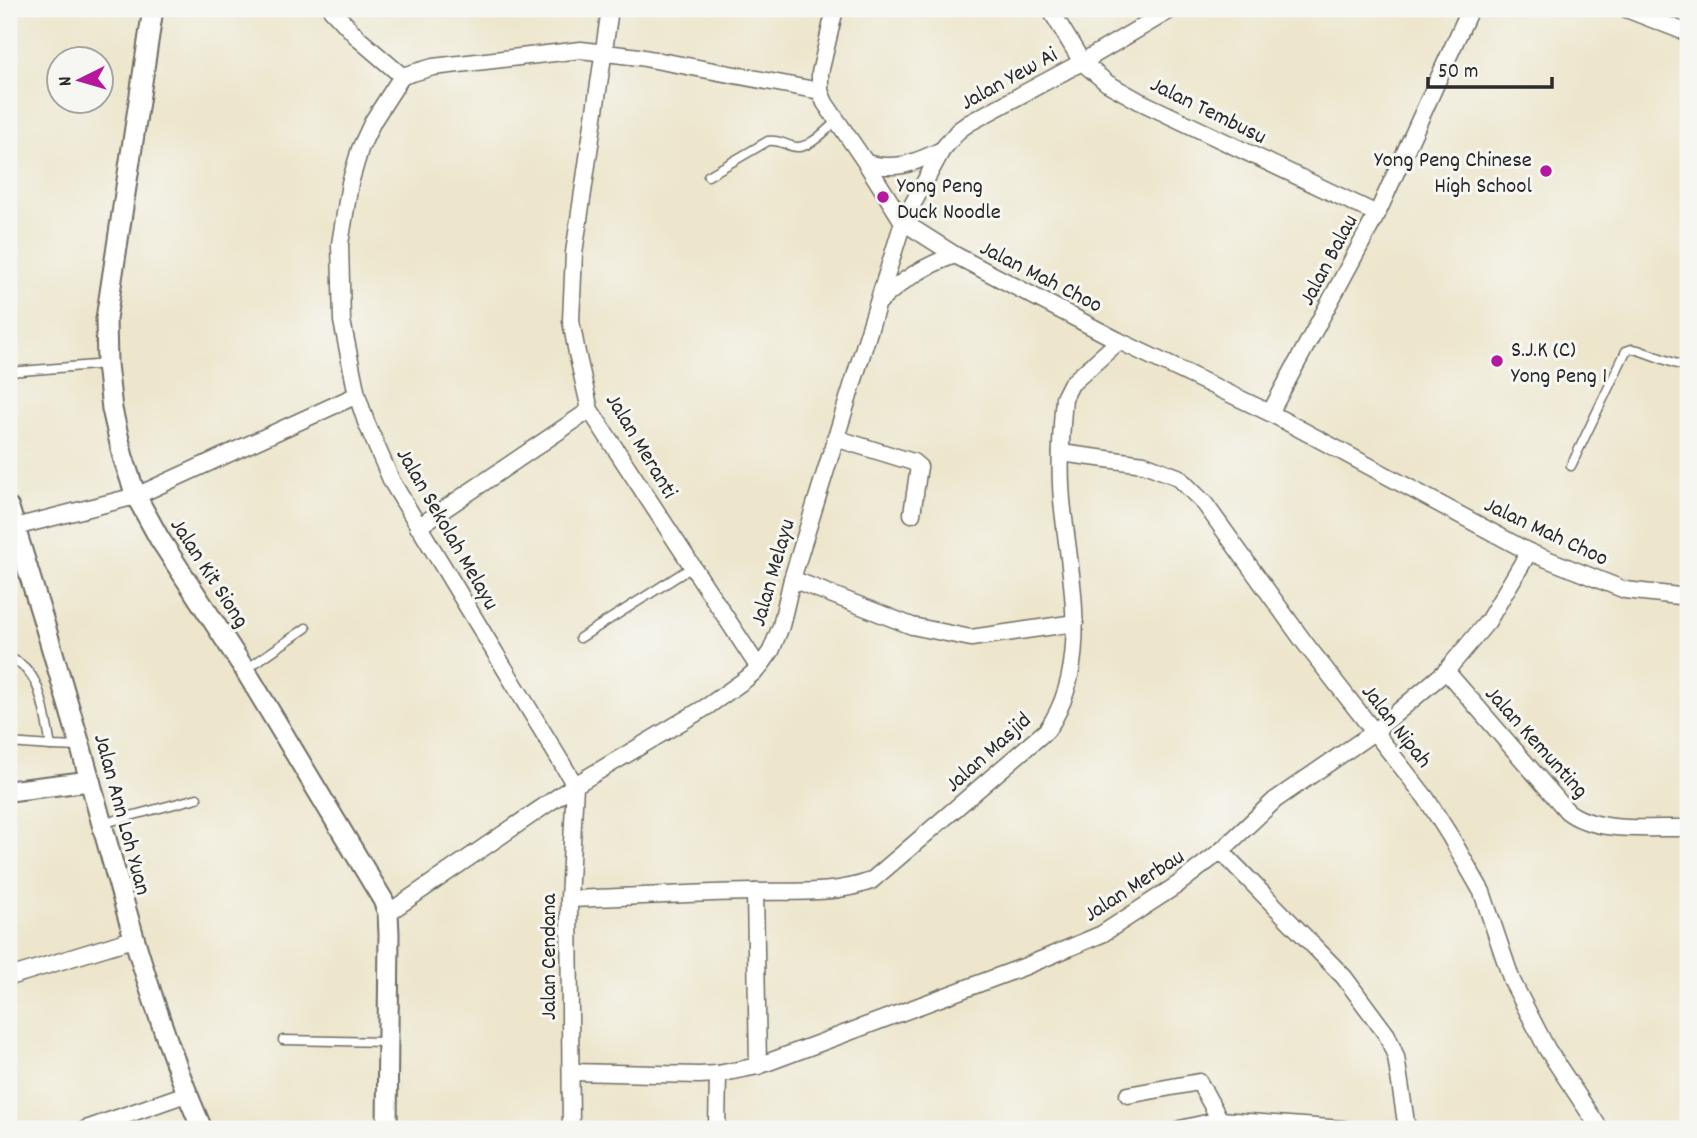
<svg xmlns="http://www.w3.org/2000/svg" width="1697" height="1138" viewBox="0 0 1697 1138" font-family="Dekko,sans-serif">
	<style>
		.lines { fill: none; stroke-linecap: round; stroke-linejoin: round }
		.service-casing { stroke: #6f6c63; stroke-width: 11 }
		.minor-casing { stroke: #6f6c63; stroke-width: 19 }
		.tertiary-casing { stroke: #6f6c63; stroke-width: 23 }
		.service { stroke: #fff; stroke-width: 8 }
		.minor { stroke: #fff; stroke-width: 16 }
		.tertiary { stroke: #fff; stroke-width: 19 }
		.poi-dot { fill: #b5179e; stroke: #f6f6f2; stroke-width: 2.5 }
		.labels { text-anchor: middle; stroke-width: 6; stroke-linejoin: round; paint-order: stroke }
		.street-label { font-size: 23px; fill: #2b2b2b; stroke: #f6f6f2 }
		.poi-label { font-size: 23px; fill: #2b2b2b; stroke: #f6f6f2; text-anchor: start }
	</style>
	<rect width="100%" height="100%" fill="#f6f6f2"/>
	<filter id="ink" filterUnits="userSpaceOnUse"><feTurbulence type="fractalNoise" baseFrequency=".0143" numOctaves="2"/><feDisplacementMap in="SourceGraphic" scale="14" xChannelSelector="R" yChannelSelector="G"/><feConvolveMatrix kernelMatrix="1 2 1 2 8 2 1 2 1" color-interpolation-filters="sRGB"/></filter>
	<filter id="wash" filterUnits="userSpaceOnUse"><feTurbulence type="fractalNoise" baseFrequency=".00686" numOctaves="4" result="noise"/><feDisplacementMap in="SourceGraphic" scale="28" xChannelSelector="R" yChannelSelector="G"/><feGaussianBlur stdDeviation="1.57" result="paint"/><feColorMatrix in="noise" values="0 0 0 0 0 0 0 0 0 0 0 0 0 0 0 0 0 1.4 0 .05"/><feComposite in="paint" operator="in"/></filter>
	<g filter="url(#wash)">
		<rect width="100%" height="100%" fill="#ede6cc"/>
	</g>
	<g filter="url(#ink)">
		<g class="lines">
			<defs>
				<g id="service">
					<path d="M708,176L768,141C780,139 786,146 797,147C810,148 827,129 837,121"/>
					<polyline points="9,372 107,364"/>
					<polyline points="1571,466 1626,351 1632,349 1638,350 1688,368"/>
					<polyline points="580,638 692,567"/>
					<path d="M9,658C43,669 44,715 51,746L80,747"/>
					<polyline points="245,670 306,628"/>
					<polyline points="9,743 51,746"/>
					<polyline points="101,824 197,798"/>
					<polyline points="283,1040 387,1042"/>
				</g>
				<g id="minor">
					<polyline points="331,9 360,40 402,76"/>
					<polyline points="610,9 574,253 571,321 577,353 590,410 759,668"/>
					<polyline points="835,9 820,73 820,91 825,103 866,163 903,222 955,255 1119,341 1270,413 1529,552 1625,590 1688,597"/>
					<polyline points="1050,9 1082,62 1107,83 1139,101 1377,214"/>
					<polyline points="1626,9 1688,33"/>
					<polyline points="402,76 373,121 360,149 350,183 340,244 342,321 357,395 366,422 392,482 575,785 569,899 571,1129"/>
					<polyline points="402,76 433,67 581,50 639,57 820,91"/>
					<path d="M866,163C899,171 913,163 942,150"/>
					<path d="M879,302C902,280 924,266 955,255"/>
					<polyline points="1270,413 1377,214 1470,9"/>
					<polyline points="835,438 913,462 919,467 918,473 912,514"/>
					<polyline points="1061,453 1144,464 1178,477 1205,504 1304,642 1426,798 1450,836 1482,892 1512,981 1547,1049 1600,1129"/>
					<polyline points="15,527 136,496 357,395"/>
					<polyline points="418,527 590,410"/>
					<polyline points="792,579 912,626 971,638 1075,623"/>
					<path d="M1446,671L1567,811C1596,834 1652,827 1688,828"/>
					<polyline points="1221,851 1344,977 1387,1035 1396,1057 1407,1129"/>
					<polyline points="755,892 758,1066"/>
					<path d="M569,899C630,897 692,893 753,892C794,891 833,895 871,881L1047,730C1093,665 1069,574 1062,500C1059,466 1061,431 1064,398L1071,384L1119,341"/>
					<polyline points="388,913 575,785 708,706 746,679 759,668 771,651 781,626 792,579 903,222 942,150 959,130 969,123 1082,62 1172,9"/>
					<polyline points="9,977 133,939"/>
					<polyline points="571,1072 699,1075 718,1074 758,1066 1026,966 1102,934 1177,885 1221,851 1275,800 1374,732 1446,671 1488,621 1529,552"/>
					<polyline points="1128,1095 1199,1082 1220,1120"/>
					<polyline points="86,1129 186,1094"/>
					<polyline points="717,1129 718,1074"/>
					<polyline points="1180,1129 1220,1120 1344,1129"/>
				</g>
				<g id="tertiary">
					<polyline points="153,9 106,319 107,364 112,409 123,457 136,496 159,538 245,670 383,900 388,913 389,934 387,1129"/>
					<path d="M9,508C34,588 58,668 81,748C117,877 149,1007 202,1129"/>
					<polyline points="9,791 90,781"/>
				</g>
			</defs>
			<use href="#service" class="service-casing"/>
			<use href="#minor" class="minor-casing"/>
			<use href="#tertiary" class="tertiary-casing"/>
			<use href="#service" class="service"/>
			<use href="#minor" class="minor"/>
			<use href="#tertiary" class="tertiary"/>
		</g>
	</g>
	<g class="poi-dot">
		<circle cx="1546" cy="171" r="7"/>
		<circle cx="883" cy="197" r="7"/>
		<circle cx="1497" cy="361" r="7"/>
	</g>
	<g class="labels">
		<g class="street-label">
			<text transform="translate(1008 77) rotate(-29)" y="8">Jalan Yew Ai</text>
			<text transform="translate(1209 109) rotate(26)" y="8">Jalan Tembusu</text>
			<text transform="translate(1327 259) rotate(-62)" y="8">Jalan Balau</text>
			<text transform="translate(1042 275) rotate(27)" y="8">Jalan Mah Choo</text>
			<text transform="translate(643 445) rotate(59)" y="8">Jalan Meranti</text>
			<text transform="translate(449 528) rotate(60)" y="8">Jalan Sekolah Melayu</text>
			<text transform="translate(1547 530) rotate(25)" y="8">Jalan Mah Choo</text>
			<text transform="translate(211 572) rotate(57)" y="8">Jalan Kit Siong</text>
			<text transform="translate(771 572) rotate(-74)" y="8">Jalan Melayu</text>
			<text transform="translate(1398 725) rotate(52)" y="8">Jalan Nipah</text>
			<text transform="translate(1538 741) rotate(48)" y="8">Jalan Kemunting</text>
			<text transform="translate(987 751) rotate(-42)" y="8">Jalan Masjid</text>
			<text transform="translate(124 814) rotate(75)" y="8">Jalan Ann Loh Yuan</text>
			<text transform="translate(1133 884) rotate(-33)" y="8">Jalan Merbau</text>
			<text transform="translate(547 957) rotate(-90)" y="8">Jalan Cendana</text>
		</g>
		<g class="poi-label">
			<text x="1532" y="166" text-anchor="end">Yong Peng Chinese<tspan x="1532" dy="26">High School</tspan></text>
			<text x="897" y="192">Yong Peng<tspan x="897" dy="26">Duck Noodle</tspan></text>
			<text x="1511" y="356">S.J.K (C)<tspan x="1511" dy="26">Yong Peng 1</tspan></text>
		</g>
	</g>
	<rect width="1697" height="1138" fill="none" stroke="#f6f6f2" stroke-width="35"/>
	<g transform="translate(80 80) rotate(265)"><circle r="33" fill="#f6f6f2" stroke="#a5a5a2" stroke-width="2"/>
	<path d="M0-5L12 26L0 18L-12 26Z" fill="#b5179e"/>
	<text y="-10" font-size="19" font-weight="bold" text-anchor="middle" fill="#2b2b2b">N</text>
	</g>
	<path d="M1428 77v10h124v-10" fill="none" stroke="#2b2b2b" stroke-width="3.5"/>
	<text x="1438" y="77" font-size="21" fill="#2b2b2b" stroke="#f6f6f2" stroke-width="5" paint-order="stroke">50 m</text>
</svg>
